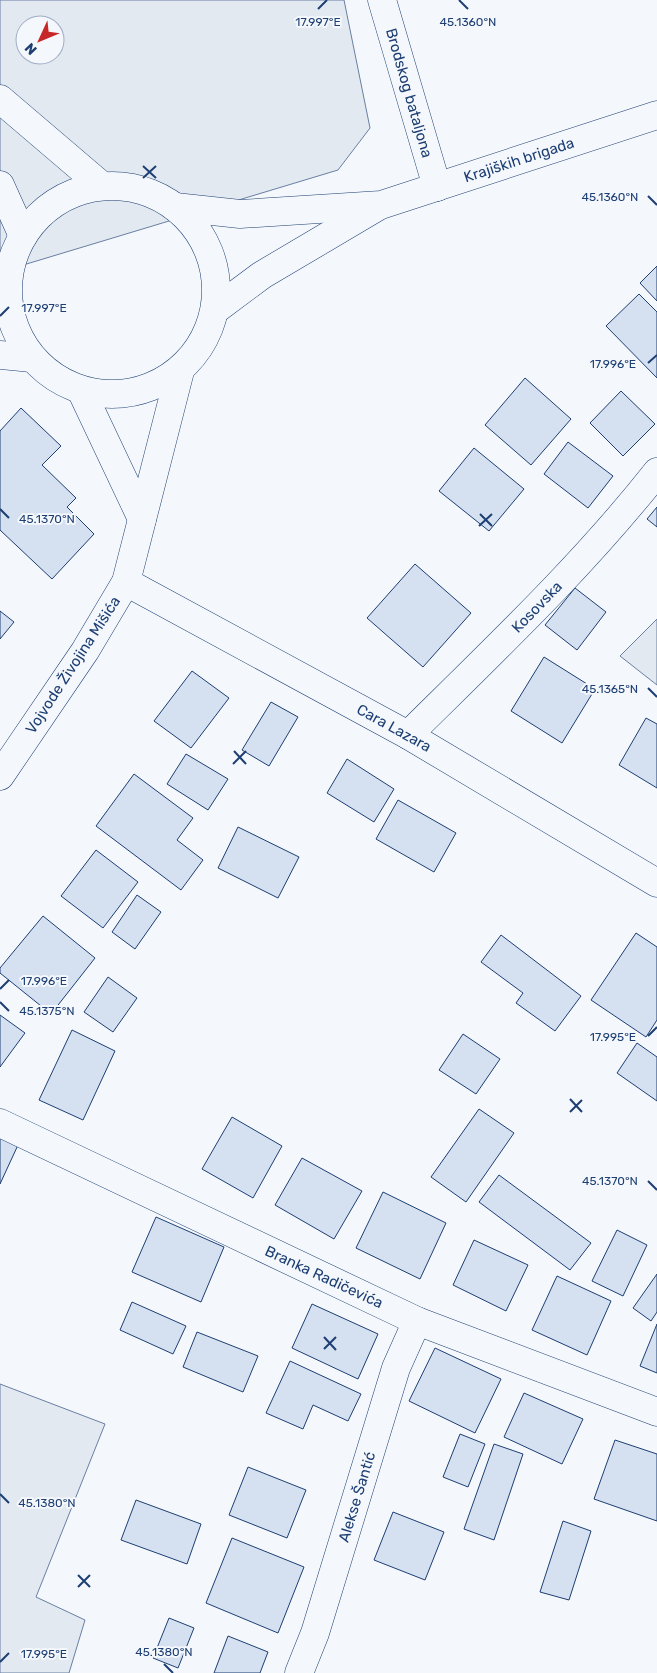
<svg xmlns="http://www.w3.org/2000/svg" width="657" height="1673" viewBox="0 0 657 1673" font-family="Rubik,sans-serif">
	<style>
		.green { fill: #e3e9f0; stroke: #687fa3; fill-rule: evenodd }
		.building { fill: #d5e0f0; stroke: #1d3f73 }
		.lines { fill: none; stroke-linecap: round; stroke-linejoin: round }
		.minor-casing { stroke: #1d3f73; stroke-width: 29 }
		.major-casing { stroke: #1d3f73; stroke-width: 29 }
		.minor { stroke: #f4f7fb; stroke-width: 28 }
		.major { stroke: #f4f7fb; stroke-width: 28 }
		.ticks { fill: none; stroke: #1d3f73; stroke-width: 2 }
		.labels { text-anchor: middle; stroke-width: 4; stroke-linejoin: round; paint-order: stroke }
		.street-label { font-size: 15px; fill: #1d3f73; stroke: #f4f7fb }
		.ticks-label { font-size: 12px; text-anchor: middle; fill: #1d3f73; stroke: #f4f7fb; stroke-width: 4; stroke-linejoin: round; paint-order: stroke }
	</style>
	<rect width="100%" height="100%" fill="#f4f7fb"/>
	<g class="green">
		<path d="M0,0H344L370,128L338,170L0,272ZM25,25H55V55H25Z"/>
		<polygon points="657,619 657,685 620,656"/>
		<polygon points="0,1384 105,1424 36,1597 85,1620 69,1673 0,1673"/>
	</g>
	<g class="building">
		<polygon points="657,266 657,301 640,283"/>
		<polygon points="639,294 657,312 657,378 606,326"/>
		<polygon points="525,378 571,419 531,465 485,425"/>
		<polygon points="621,391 655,424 623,456 590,423"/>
		<polygon points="21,408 61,446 42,465 76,498 67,507 94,534 52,579 0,530 0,431"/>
		<polygon points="568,442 613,476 588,508 544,474"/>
		<polygon points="474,448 524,489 489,531 439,491"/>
		<polygon points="657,507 657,527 647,519"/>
		<polygon points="415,564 471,613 423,667 367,618"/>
		<polygon points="575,588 606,612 577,650 545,625"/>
		<polygon points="0,611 14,622 0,639"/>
		<polygon points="544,657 595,689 562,743 511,711"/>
		<polygon points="192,671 229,698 191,748 154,721"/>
		<polygon points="271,702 298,717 269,766 242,750"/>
		<polygon points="646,718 657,724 657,788 619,765"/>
		<polygon points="186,754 228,779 208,810 167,784"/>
		<polygon points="347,759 394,789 374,822 327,793"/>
		<polygon points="134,774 193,818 177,840 203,860 181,890 96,826"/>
		<polygon points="398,800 456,833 434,872 376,839"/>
		<polygon points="238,827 299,857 278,898 218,868"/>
		<polygon points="96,850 138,882 103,928 61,896"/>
		<polygon points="137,895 161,912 135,949 112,932"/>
		<polygon points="43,916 95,958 51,1014 0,973 0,968"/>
		<polygon points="636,933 657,947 657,1020 646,1037 591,1000"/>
		<polygon points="501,935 581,996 555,1031 516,1003 523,993 481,962"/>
		<polygon points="108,977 137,998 113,1032 84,1012"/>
		<polygon points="0,1015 25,1033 0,1067"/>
		<polygon points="72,1030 115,1051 83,1120 39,1100"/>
		<polygon points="463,1034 500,1059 476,1094 439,1070"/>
		<polygon points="637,1043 657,1057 657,1101 617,1073"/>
		<polygon points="479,1109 514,1133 466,1202 431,1177"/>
		<polygon points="232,1117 282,1146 253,1198 202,1169"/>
		<polygon points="0,1137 18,1145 0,1184"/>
		<polygon points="302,1158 362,1191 334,1239 275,1205"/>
		<polygon points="499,1175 591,1243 570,1270 479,1202"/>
		<polygon points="383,1192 446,1223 420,1279 356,1248"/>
		<polygon points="156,1217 224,1247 201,1302 132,1272"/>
		<polygon points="617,1230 647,1245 623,1296 592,1281"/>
		<polygon points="474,1240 528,1265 506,1311 453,1285"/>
		<polygon points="657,1274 657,1312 651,1321 633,1308"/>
		<polygon points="557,1276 611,1301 587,1355 532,1330"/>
		<polygon points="132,1302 186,1326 173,1354 120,1330"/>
		<polygon points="312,1304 378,1334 358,1379 292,1348"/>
		<polygon points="657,1324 657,1373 640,1366"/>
		<polygon points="197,1332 258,1356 243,1392 183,1367"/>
		<polygon points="435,1348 501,1379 475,1433 409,1401"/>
		<polygon points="290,1361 361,1394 348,1421 313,1405 303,1429 266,1413"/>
		<polygon points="524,1393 583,1419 562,1464 504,1437"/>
		<polygon points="460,1434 485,1444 468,1487 443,1477"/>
		<polygon points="615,1440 657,1454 657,1521 594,1499"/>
		<polygon points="494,1444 523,1454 494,1540 464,1529"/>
		<polygon points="248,1467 306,1490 287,1538 229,1515"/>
		<polygon points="136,1500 201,1524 187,1564 121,1540"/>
		<polygon points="393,1512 444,1532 425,1580 374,1560"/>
		<polygon points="563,1521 591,1531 569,1600 540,1592"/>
		<polygon points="232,1538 304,1567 278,1633 206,1603"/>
		<polygon points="169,1618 194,1628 178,1668 153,1658"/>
		<polygon points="228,1636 268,1652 260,1673 214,1673"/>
	</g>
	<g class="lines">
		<defs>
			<g id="minor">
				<polyline points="382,0 437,187"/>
				<polyline points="0,99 102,186"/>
				<polyline points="0,185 23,236"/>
				<polyline points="81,390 142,519"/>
				<polyline points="126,582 408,735 657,883"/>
				<path d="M408,735C494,650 582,567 657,472"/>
				<polyline points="0,776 85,651 126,582 180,371"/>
				<polyline points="0,1123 417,1321 657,1412"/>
				<polyline points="299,1673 315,1633 396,1368 417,1321"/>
			</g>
			<g id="major">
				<circle cx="112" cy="290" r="104"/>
				<polyline points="175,207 240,214 381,205 657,115"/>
				<polyline points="215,310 262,275 377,207"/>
				<polyline points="0,355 32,358"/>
			</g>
		</defs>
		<use href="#minor" class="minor-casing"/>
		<use href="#major" class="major-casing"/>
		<use href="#minor" class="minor"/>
		<use href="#major" class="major"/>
	</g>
	<path class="ticks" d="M459,0L468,9M318,9L327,0M143,166L156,178M143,178L156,166M648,196L657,205M0,316L9,307M648,363L657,355M0,509L9,518M480,514L492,526M479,526L492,514M648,688L657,697M234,751L246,764M233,764L246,751M0,989L9,980M0,1002L9,1011M648,1036L657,1027M570,1099L582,1112M570,1112L582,1100M648,1181L657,1190M324,1337L336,1350M324,1349L336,1337M0,1494L9,1503M78,1575L90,1587M78,1587L90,1575M0,1662L9,1653M164,1664L173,1673"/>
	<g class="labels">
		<g class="street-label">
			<text transform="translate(409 93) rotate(74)" y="5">Brodskog bataljona</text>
			<text transform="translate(519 160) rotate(-18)" y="5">Krajiških brigada</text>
			<text transform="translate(537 607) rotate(-46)" y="5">Kosovska</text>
			<text transform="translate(73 665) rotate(-57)" y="5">Vojvode Živojina Mišića</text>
			<text transform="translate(394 728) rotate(29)" y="5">Cara Lazara</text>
			<text transform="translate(324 1277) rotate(25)" y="5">Branka Radičevića</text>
			<text transform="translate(357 1497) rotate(-73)" y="5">Alekse Šantić</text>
		</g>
	</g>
	<g class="ticks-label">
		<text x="318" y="26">17.997°E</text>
		<text x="468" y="26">45.1360°N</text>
		<text x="610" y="201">45.1360°N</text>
		<text x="44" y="312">17.997°E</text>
		<text x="613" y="368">17.996°E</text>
		<text x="47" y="523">45.1370°N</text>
		<text x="610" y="693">45.1365°N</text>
		<text x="44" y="985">17.996°E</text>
		<text x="47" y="1015">45.1375°N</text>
		<text x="613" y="1041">17.995°E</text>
		<text x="610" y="1185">45.1370°N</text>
		<text x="47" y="1507">45.1380°N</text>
		<text x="164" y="1656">45.1380°N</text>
		<text x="44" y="1658">17.995°E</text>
	</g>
	<g transform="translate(40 40) rotate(226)"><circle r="24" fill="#f4f7fb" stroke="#9eadc5"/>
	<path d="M0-4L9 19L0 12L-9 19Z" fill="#c62828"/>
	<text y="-8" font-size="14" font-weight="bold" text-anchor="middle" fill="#1d3f73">N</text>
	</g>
</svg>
